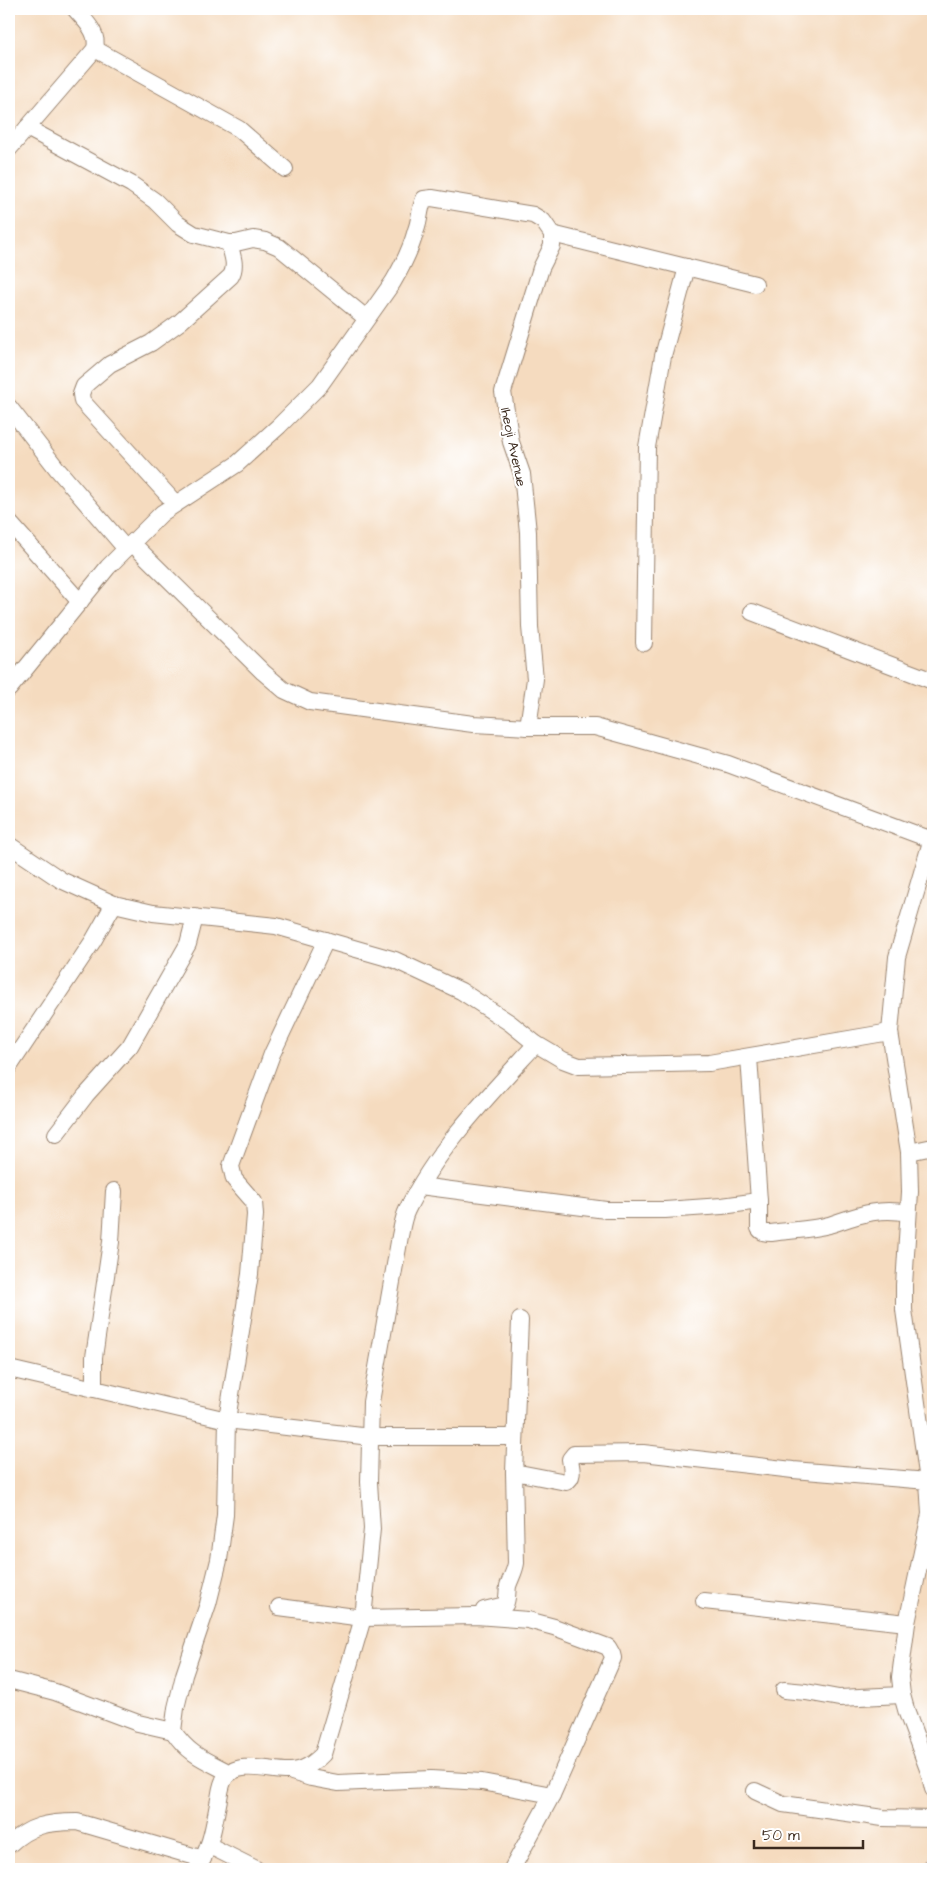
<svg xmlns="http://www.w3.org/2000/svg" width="942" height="1878" viewBox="0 0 942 1878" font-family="'Architects Daughter',sans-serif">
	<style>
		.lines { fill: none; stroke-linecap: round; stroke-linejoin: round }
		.street-casing { stroke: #98826e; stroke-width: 18 }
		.street { stroke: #fff; stroke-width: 16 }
		.labels { text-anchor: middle; stroke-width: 4; stroke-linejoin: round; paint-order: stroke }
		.street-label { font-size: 14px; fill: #3b2a1e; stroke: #fff }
	</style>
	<rect width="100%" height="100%" fill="#fff"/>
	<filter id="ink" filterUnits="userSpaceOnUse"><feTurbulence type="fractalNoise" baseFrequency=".02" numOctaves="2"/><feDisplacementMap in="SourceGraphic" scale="10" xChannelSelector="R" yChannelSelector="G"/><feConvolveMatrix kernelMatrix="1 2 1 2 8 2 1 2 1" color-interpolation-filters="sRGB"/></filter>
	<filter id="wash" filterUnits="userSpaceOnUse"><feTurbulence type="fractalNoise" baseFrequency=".0096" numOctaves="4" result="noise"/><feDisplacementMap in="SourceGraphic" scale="20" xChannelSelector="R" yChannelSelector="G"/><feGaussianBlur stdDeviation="1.12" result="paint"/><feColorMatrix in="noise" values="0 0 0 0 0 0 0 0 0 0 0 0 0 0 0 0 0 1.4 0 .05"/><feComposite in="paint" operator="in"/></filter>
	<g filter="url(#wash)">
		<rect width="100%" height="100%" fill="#f5dbbf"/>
	</g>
	<g filter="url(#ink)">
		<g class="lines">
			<defs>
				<g id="street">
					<polyline points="95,49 239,129 285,169"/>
					<polyline points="27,128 131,184 155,201 178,224 194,234 229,243 236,243 253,239 265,241 279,247 366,318"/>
					<path d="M9,149L95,49C99,32 85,21 75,9"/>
					<polyline points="9,407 58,470 126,549"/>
					<path d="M175,503L82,401L81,394L84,386L110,364L151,343L180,322L231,276C237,265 232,255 229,243"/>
					<polyline points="9,522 80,602"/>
					<polyline points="132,543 263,672 284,690 310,702 473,724 528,727 595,727 728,764 932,840"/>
					<polyline points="752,612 933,681"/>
					<polyline points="644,643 647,447 663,356 687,267"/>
					<path d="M9,689L108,567L162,513L237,464L279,426L320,385L393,282C403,265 411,249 416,230C420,220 419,210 424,199L432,198L533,215L543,221L552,234L755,284"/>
					<polyline points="528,727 535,679 530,627 528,532 522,474 511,442 503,392 541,268 552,246 552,234"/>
					<polyline points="933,835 897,957 890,1032 909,1152 910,1192 904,1285 904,1310 928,1481 930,1514 907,1623 900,1677 902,1695 907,1713 929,1772 933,1789"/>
					<polyline points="9,845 61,880 114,904 153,913 276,926 395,960 461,991 510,1023 536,1044 563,1060 579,1066 709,1063 890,1032"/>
					<path d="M749,1057L759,1201V1228C762,1233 766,1233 771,1233C790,1230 811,1230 829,1225C857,1216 877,1207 908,1213"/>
					<polyline points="9,1067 93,941 114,904"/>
					<polyline points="56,1134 86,1095 130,1046 188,944 195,917"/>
					<polyline points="909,1152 933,1147"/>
					<polyline points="420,1186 606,1210 665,1210 722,1206 759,1201"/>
					<polyline points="9,1369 227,1420 370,1437 515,1437"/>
					<polyline points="94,1389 94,1357 111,1242 114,1191"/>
					<path d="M514,1472L566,1482C575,1477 571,1467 570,1459L574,1454L643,1453L793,1470L928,1481"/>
					<polyline points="704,1601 907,1623"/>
					<polyline points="279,1607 363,1618 476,1616 528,1620 554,1627 608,1647 612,1654 613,1658 552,1795 512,1869"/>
					<path d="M484,1610L505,1605C508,1599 507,1592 508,1586C511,1577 515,1571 516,1563L514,1472L520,1320"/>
					<polyline points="9,1680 55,1692 138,1723 173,1731"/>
					<polyline points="784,1690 806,1692 839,1698 902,1695"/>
					<polyline points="292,1772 311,1778 338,1783 431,1779 482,1782 552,1795"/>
					<path d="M230,1773C205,1760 189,1755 173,1731L176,1708L184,1675L208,1604L219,1560L225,1515L227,1420L250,1274L255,1215L254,1202L234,1179L231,1166L272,1054L326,940"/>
					<polyline points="755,1791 783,1804 883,1818 933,1819"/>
					<path d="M9,1845C30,1825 48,1822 77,1822L203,1859"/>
					<polyline points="210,1846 256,1869"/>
					<path d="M197,1869C211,1846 213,1830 218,1804C220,1796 220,1785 225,1778C237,1759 272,1772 290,1771C304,1771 314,1763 323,1754L363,1618L372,1529L369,1482L371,1402L400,1236C402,1227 403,1218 407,1210C436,1149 491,1093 536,1044"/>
					<polyline points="931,1869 933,1864"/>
				</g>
			</defs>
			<use href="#street" class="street-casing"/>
			<use href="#street" class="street"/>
		</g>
	</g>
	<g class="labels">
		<g class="street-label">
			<text transform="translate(514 447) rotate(78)" y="5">Iheoji Avenue</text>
		</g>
	</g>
	<rect width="942" height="1878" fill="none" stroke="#fff" stroke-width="30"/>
	<path d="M754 1840v8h109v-8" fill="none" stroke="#3b2a1e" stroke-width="2.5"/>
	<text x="762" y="1840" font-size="15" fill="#3b2a1e" stroke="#ffffff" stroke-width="4" paint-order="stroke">50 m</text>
</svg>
